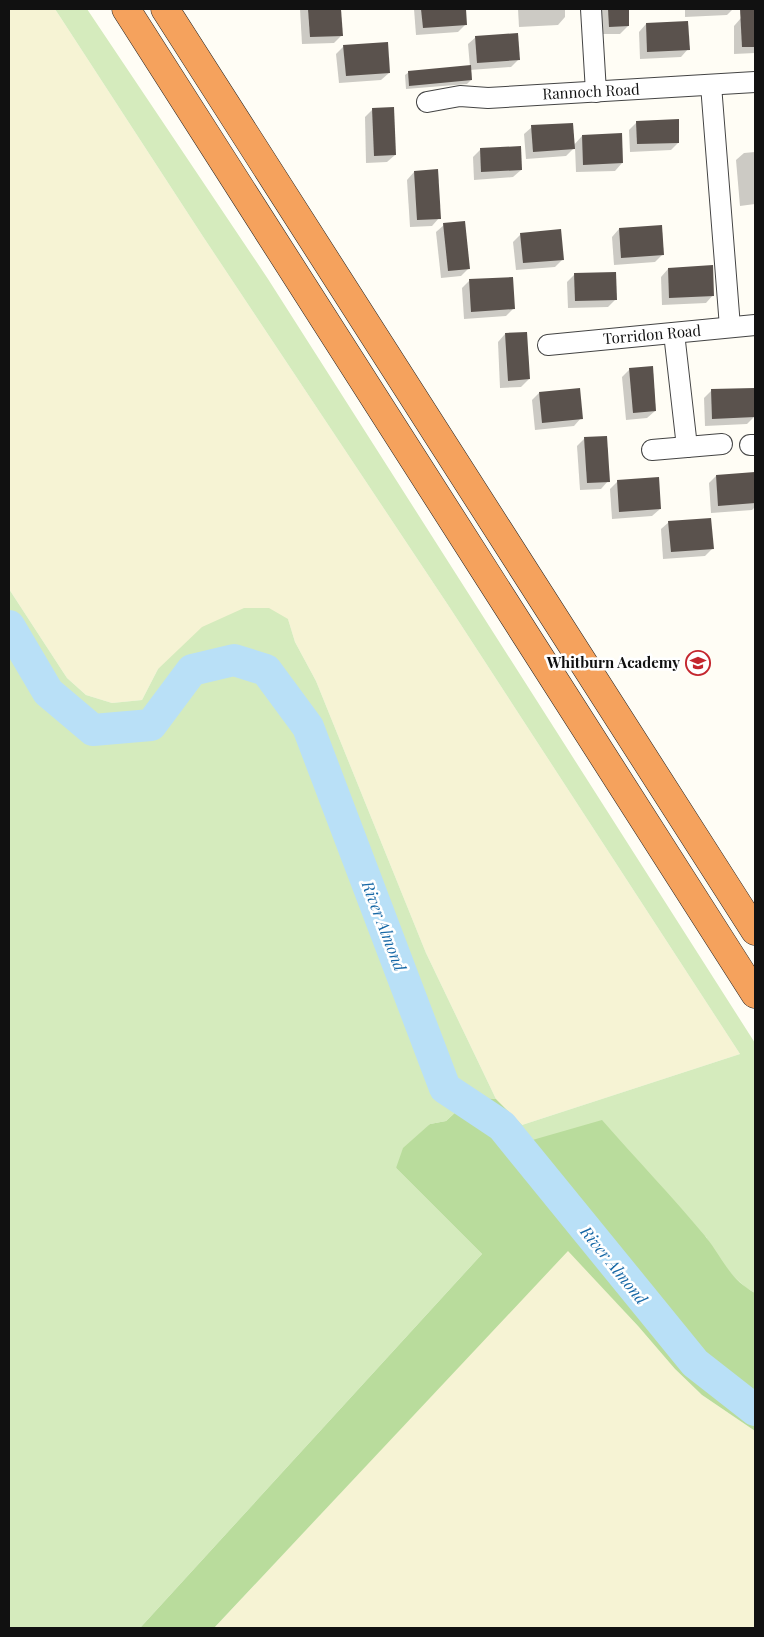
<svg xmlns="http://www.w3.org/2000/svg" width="764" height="1637" viewBox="0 0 764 1637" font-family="'Playfair Display',serif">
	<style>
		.farmland { fill: #f6f3d4 }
		.green { fill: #d5ebbd }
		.forest { fill: #b9dc9c }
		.shadow { fill: #0003 }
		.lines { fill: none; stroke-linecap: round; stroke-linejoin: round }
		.river { stroke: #b9e0f7; stroke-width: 32 }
		.building { fill: #5a524d }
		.street-casing { stroke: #444; stroke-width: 22 }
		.highway-casing { stroke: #222; stroke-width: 29 }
		.street { stroke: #fff; stroke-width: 20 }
		.highway { stroke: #f5a25d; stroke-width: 28 }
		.labels { text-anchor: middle; stroke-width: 5; stroke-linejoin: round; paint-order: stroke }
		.street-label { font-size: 15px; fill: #111; stroke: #fff }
		.poi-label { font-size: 15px; font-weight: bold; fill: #111; stroke: #fff; text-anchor: end }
		.water-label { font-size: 16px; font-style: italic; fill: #1768a6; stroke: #fff }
	</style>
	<rect width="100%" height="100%" fill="#fffdf5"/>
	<g class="farmland">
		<polygon points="9,9 55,9 202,235 450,608 740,1054 522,1125 496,1099 426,953 316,681 295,642 288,619 158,669 142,700 112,703 86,695 67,678 9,589"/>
		<polygon points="568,1250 638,1326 675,1369 702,1395 755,1431 755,1628 214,1628"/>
	</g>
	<g class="green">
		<polygon points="55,9 87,9 268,279 755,1043 755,1293 746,1288 725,1268 706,1237 529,1141 522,1125 740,1054 450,608 202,235"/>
		<polygon points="9,589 67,678 86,695 112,703 142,700 158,669 202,627 244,608 269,608 288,619 295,642 316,681 426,953 496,1099 472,1097 446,1121 430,1124 396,1168 482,1254 140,1628 9,1628"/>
	</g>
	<path class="forest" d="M472,1097L496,1099L522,1125L529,1141L602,1120C636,1159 672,1196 705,1236C723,1258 728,1278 755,1293V1431L702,1395L675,1369L638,1326L568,1251L214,1628H140L482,1254L396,1168L403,1148L430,1124L446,1121Z"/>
	<g class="shadow">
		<polygon points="300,9 340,9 342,35 334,43 302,44"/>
		<polygon points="414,9 464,9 466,24 458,32 416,35"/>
		<polygon points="518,9 565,9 565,17 558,25 519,27"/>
		<polygon points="600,9 627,9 628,26 620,34 602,34"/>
		<polygon points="685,9 733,9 727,15 685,17"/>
		<polygon points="741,18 755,18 755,53 734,54 734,26"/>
		<polygon points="646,24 688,49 681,57 640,59 639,32"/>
		<polygon points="476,37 518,60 511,67 470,70 471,80 467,84 406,89 405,75 409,72 470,67 468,44"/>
		<polygon points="344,46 389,73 381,80 339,83 336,54"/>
		<polygon points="372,110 395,155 387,162 366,163 365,117"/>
		<polygon points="637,122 678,143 671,150 630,152 629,130"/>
		<polygon points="532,127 573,146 582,136 622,163 615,171 576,172 575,147 566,156 526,159 524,134"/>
		<polygon points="480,150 521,170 513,177 474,180 473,157"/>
		<polygon points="755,152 755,204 740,206 736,160 744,153"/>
		<polygon points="414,172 439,218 432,226 410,227 407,180"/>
		<polygon points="444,225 469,268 461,276 441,278 436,232"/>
		<polygon points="755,225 755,253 754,226"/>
		<polygon points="619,229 663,254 655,262 614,265 612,237"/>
		<polygon points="521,234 563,259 555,267 516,270 513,242"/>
		<polygon points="668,269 713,295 706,303 662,305 661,277"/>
		<polygon points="575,274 615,300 608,307 568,308 567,282"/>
		<polygon points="469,281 514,308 506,316 464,319 462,288"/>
		<polygon points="505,334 529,379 521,387 500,388 498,342"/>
		<polygon points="630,369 655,411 647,418 626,420 622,377"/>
		<polygon points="754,389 755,416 747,424 705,426 704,398 711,391"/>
		<polygon points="539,393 581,418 574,426 535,430 532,400"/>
		<polygon points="585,438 608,481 601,489 580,490 577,446"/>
		<polygon points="755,473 755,507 752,510 711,513 709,483 716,476"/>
		<polygon points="618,481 660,509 652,516 612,519 610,489"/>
		<polygon points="669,522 712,549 705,556 663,559 661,529"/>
	</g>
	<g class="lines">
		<polyline class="river" points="9,626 48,692 93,730 151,725 192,670 234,660 266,670 308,727 445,1088 502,1126 695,1363 755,1410"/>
	</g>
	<g class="building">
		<polygon points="308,9 341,9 343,36 310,37"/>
		<polygon points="421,9 466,9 467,25 423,28"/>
		<polygon points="608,9 629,9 629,26 609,27"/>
		<polygon points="740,9 755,9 755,47 742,47"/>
		<polygon points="688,21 690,50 647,52 646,23"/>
		<polygon points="518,33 520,60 477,63 475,36"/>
		<polygon points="388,42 390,73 346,76 343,45"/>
		<polygon points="471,65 472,80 409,86 408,71"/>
		<polygon points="394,107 396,155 374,156 372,108"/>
		<polygon points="679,119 679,143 637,144 636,121"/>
		<polygon points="573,123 575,149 533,152 531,125"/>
		<polygon points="622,133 623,163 583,165 582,135"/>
		<polygon points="521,146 522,170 481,172 480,148"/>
		<polygon points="438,169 441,219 417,220 414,171"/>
		<polygon points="465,221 470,269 448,271 443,223"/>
		<polygon points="662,225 664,255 621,258 619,228"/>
		<polygon points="561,229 564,260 523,263 520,233"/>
		<polygon points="713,265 714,296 669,298 668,268"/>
		<polygon points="616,272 617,300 575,301 574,273"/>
		<polygon points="513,277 515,309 471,312 469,279"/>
		<polygon points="527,332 530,379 508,381 505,333"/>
		<polygon points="653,366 656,411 633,413 629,368"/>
		<polygon points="580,388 583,419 542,423 539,392"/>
		<polygon points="755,388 755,417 712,419 711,389"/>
		<polygon points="607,436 610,482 587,483 584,437"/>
		<polygon points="755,472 755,503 718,506 716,475"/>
		<polygon points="659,477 661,509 619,512 617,480"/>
		<polygon points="711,518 714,549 671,552 668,521"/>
	</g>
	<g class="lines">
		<defs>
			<g id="street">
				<polyline points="591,9 596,92"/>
				<polyline points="711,85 730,327"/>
				<polyline points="427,102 460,96 488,98 755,82"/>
				<polyline points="674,333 687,447"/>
				<polyline points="548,345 755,325"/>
				<polyline points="750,445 755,445"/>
				<polyline points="652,450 722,444"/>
			</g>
			<g id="highway">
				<polyline points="126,9 755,994"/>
				<polyline points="165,9 755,931"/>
			</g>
		</defs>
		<use href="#street" class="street-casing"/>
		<use href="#highway" class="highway-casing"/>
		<use href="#street" class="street"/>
		<use href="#highway" class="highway"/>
	</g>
	<defs>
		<symbol id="school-ring" viewBox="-11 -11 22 22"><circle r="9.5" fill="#fff" stroke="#c4262e" stroke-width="1.5"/><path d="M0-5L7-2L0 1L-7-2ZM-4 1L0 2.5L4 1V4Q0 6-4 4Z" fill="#c4262e"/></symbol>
	</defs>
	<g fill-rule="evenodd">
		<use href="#school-ring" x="684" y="649" width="28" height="28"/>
	</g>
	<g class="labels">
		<g class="street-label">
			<text transform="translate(591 92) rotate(-3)" y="5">Rannoch Road</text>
			<text transform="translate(652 335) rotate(-5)" y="5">Torridon Road</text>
		</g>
		<g class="poi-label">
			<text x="680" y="668">Whitburn Academy</text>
		</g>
		<g class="water-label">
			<text transform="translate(384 926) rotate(69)" y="6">River Almond</text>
			<text transform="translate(614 1265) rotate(51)" y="6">River Almond</text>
		</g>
	</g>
	<rect width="764" height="1637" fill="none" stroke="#111111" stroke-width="20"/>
</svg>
